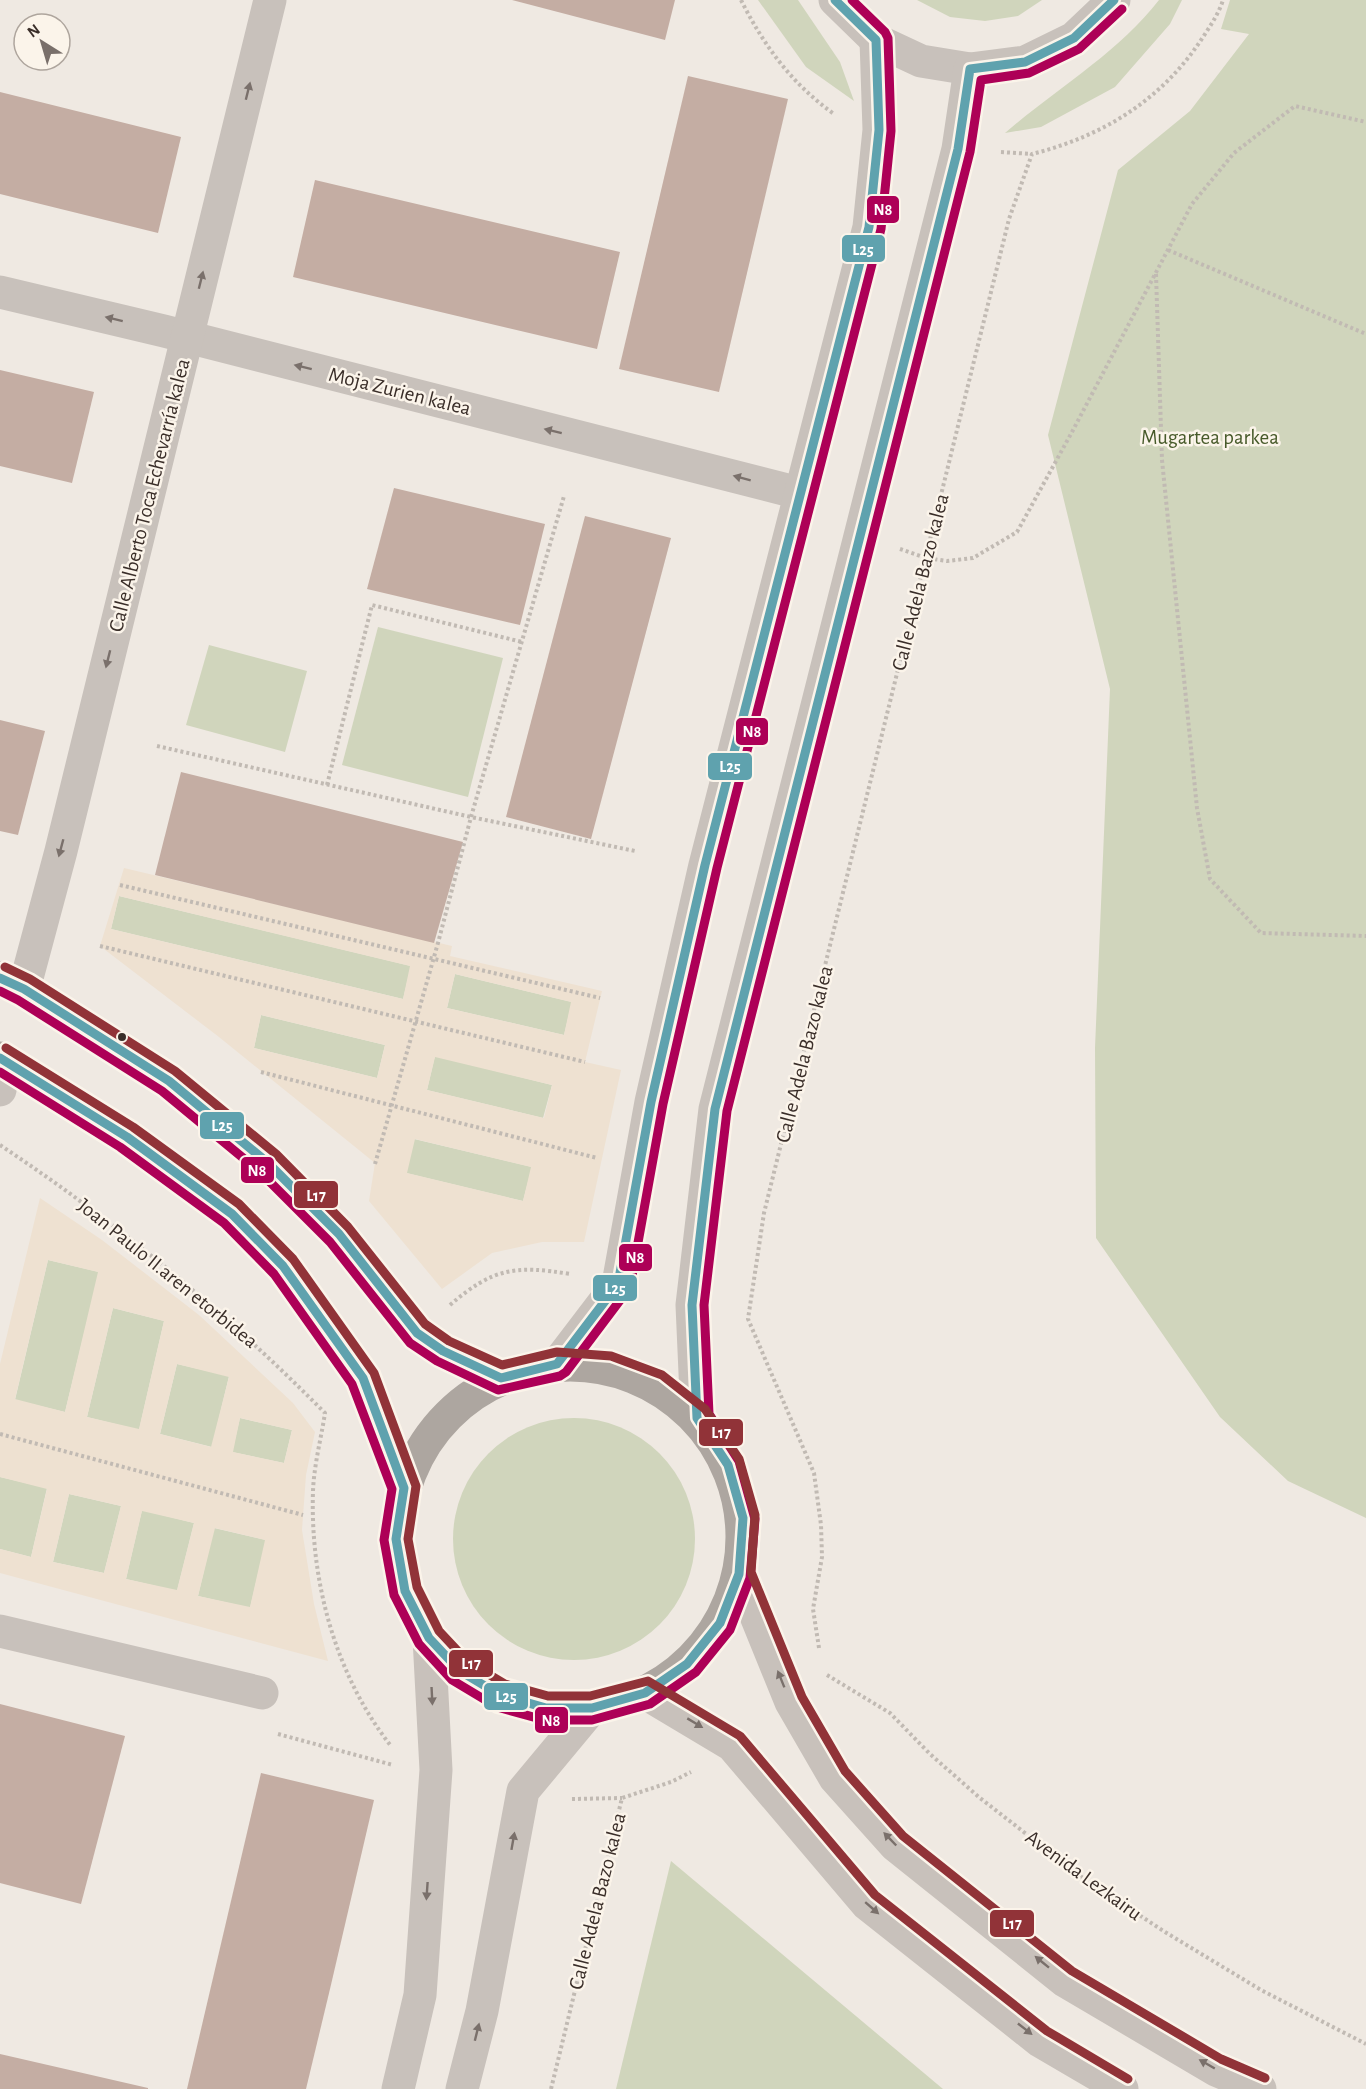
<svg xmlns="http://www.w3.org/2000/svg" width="1366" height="2089" viewBox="0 0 1366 2089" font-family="'Alegreya Sans',sans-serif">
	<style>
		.green { fill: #d0d5bc }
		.plaza { fill: #eee1d1; fill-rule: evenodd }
		.building { fill: #c4ada3 }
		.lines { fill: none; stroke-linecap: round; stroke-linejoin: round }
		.path { stroke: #c1bab3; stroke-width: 4; stroke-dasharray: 3 3; stroke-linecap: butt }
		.minor { stroke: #c8c1bb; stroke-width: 33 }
		.major { stroke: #ada6a0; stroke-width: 33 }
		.bus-1-casing { stroke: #fbf4ea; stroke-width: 14 }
		.bus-2-casing { stroke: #fbf4ea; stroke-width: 14 }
		.bus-3-casing { stroke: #fbf4ea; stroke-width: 14 }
		.bus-1 { stroke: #5fa2ae; stroke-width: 9 }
		.bus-2 { stroke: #ad0057; stroke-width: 9 }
		.bus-3 { stroke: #913338; stroke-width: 9 }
		.oneway { fill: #7a706b }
		.bus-dot { fill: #3a2e29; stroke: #fbf4ea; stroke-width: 2 }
		.labels { text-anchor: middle; stroke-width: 5; stroke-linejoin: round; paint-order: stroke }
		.street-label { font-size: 21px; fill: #3a2e29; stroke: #fbf4ea }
		.park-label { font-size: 21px; fill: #475a2a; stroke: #fbf4ea }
		.line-badge { stroke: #fbf4ea; stroke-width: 2 }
		.badge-label { font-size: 16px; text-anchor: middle; font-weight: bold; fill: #fff }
	</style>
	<rect width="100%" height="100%" fill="#efe9e2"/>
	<g class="green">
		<polygon points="758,0 798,0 840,62 854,101 806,67"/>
		<polygon points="917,0 1042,0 1018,16 985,21 950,17"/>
		<path d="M1159,0H1182L1170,24L1115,87L1041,127L1005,133C1056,89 1118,53 1159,0Z"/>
		<polygon points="1230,0 1366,0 1366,1518 1288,1481 1220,1417 1096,1238 1095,1048 1110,689 1048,435 1118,170 1190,111 1249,34 1221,29"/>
		<polygon points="378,627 503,658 468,797 342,765"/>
		<polygon points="209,645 307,671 285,752 186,725"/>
		<polygon points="119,896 411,966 403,999 111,929"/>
		<polygon points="455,974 572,1002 564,1035 447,1008"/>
		<polygon points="261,1015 385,1045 377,1078 254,1048"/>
		<polygon points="435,1056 552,1085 543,1118 427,1090"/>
		<polygon points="414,1139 532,1167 523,1201 406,1173"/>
		<polygon points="48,1260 99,1272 65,1412 15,1400"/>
		<polygon points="113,1308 164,1321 139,1430 87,1417"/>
		<polygon points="177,1364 229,1376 212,1447 160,1434"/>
		<circle cx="574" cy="1539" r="121"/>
		<polygon points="240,1418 292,1430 284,1463 232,1452"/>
		<polygon points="0,1477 47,1488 31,1557 0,1549"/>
		<polygon points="69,1494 121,1506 104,1573 53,1562"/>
		<polygon points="142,1510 194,1523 177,1591 126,1579"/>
		<polygon points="214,1528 266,1540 250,1608 198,1596"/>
		<polygon points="671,1861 943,2089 616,2089"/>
	</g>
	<g class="plaza">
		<path d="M124,868L452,946L450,956L602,991L585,1062L621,1070L584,1242H542L492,1253L442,1289L369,1201L375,1163L219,1037L100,946ZM119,896L410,966L403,999L111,929ZM455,974L571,1002L564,1035L447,1008ZM261,1015L385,1045L377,1078L254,1048ZM435,1057L552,1085L544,1118L427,1090ZM415,1139L531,1167L523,1201L407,1173Z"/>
		<path d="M40,1198L102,1240L199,1315L293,1403L315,1432L306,1475L302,1530L314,1604L328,1661L0,1573V1549L31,1557L47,1489L0,1477V1364ZM48,1260L98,1272L65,1412L15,1399ZM113,1308L164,1321L139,1429L87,1417ZM177,1364L229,1377L211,1447L160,1434ZM240,1418L292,1430L284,1463L233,1452ZM69,1494L121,1506L104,1573L53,1562ZM142,1511L194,1523L177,1590L126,1579ZM215,1528L265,1540L250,1607L198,1596Z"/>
	</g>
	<g class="building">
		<polygon points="512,0 675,0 665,40"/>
		<polygon points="688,76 788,99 719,392 619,369"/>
		<polygon points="0,92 181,137 158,233 0,194"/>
		<polygon points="315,180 620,252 597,349 293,277"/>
		<polygon points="0,370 94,392 72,483 0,466"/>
		<polygon points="394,488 545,524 520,625 367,589"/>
		<polygon points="585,516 671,538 591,839 506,817"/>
		<polygon points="0,720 45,731 18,835 0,831"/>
		<polygon points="181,772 463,842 434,943 155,875"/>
		<polygon points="0,1704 125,1736 81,1904 0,1883"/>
		<polygon points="261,1773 374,1800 330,1989 306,2089 187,2089"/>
		<polygon points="0,2054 148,2088 148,2089 0,2089"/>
	</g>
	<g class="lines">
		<g class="path">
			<path d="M741,0C764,46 792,84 834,114"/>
			<polyline points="1001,152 1032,154"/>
			<polyline points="1168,250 1366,334"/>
			<polyline points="1156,274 1162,460 1197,808 1210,879 1261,933 1366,936"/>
			<polyline points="900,549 926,558 947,561 973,558 1017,532 1072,432 1192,204 1234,153 1295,106 1366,122"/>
			<polyline points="157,746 471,817 635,851"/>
			<polyline points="327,785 372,605 522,642"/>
			<polyline points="120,885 600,998"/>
			<polyline points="100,946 585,1062"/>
			<polyline points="261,1072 597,1158"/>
			<path d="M0,1145C120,1225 224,1311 325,1413C321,1439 314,1465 313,1491C310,1580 335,1675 391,1746"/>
			<polyline points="375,1164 438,943 471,817 564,496"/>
			<path d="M450,1305C493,1268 515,1265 570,1274"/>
			<polyline points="0,1434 303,1515"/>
			<path d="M819,1648L813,1609L822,1557L821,1525L814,1473L748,1319L764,1213L1009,219L1032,154C1104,136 1163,99 1203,37C1211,25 1219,13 1223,0"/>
			<polyline points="827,1675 890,1713 930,1754 980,1798 1083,1878 1165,1932 1261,1990 1366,2044"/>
			<polyline points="278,1734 393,1765"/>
			<polyline points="572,1799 622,1798"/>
			<polyline points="551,2089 622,1798 671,1782 691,1772"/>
		</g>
		<g class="minor">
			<polyline points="835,0 876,40 921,61 970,69 1025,62 1074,38 1114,0"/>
			<polyline points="0,292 164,331 799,493"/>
			<polyline points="24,989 61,851 270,0"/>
			<polyline points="0,1090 5,1061"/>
			<polyline points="557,1364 618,1284 651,1102 705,865 869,227 879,130 876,40"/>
			<polyline points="697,1418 692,1305 715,1109 958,149 970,69"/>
			<polyline points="739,1574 791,1702 835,1778 895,1845 1065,1981 1216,2070 1260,2089"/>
			<polyline points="0,1631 262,1693"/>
			<polyline points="645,1693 732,1745 867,1904 1040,2041 1122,2089"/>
			<polyline points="398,2089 420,1995 436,1770 429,1638"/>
			<polyline points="462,2089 482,2011 523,1791 592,1708"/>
		</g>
		<g class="major">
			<polyline points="0,978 24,989 169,1081 268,1163 339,1234 417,1333 443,1351 501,1378"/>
			<polyline points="0,1058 127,1137 232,1214 283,1266 363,1378 404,1488"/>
			<circle cx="570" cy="1537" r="172"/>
		</g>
		<defs>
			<g id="bus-1">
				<polyline points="0,978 24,989 169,1081 268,1163 339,1234 417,1333 443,1351 501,1378 557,1364 618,1284 651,1102 705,865 869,227 879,130 876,40 835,0"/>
				<polyline points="0,1058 127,1137 232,1214 283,1266 363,1378 404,1488 396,1539 405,1591 429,1638 460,1671 500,1695 546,1708 592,1708 645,1693 687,1664 720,1623 739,1574 743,1518 728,1465 697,1418 692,1305 715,1109 958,149 970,69 1025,62 1074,38 1114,0"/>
			</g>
			<g id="bus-2">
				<polyline points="0,991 18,1000 162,1091 260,1172 330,1242 410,1343 437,1361 498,1390 560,1376 566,1372 630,1287 663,1104 717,868 881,229 891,131 888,38 885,32 852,0"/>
				<polyline points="0,1072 120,1147 224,1223 274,1274 352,1384 392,1489 384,1540 394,1595 419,1644 452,1680 497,1707 544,1720 592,1720 650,1704 696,1672 730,1630 750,1578 755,1519 739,1461 709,1414 704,1305 727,1111 970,152 981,80 1029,73 1079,49 1122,9"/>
			</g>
			<g id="bus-3">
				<polyline points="5,967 30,979 175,1071 276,1154 348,1227 425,1324 449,1341 502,1365 557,1352 611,1356 662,1375 705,1409 739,1459 755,1515 751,1572 802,1697 845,1771 903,1836 1072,1971 1221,2059 1265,2078"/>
				<polyline points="6,1048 133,1127 239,1204 293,1259 374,1373 416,1486 408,1539 417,1587 439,1631 468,1662 505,1684 548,1696 590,1696 648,1681 740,1736 875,1895 1047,2031 1128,2079"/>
			</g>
		</defs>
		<use href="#bus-1" class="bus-1-casing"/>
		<use href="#bus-2" class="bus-2-casing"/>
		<use href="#bus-3" class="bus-3-casing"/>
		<use href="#bus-1" class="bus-1"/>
		<use href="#bus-2" class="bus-2"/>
		<use href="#bus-3" class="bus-3"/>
	</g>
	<defs><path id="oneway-solid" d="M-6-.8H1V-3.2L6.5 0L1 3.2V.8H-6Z" transform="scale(1.5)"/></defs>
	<g class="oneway">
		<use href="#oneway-solid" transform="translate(248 91) rotate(-76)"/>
		<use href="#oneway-solid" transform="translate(201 280) rotate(-76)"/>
		<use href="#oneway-solid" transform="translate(114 319) rotate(-166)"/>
		<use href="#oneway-solid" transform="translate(303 367) rotate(-166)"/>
		<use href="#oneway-solid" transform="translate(553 431) rotate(-166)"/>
		<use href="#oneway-solid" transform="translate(742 478) rotate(-165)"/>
		<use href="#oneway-solid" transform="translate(108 659) rotate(104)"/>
		<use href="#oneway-solid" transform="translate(61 848) rotate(105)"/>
		<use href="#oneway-solid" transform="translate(781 1679) rotate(-112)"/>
		<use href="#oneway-solid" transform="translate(432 1696) rotate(87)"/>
		<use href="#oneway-solid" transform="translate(695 1723) rotate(31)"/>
		<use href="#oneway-solid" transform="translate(890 1839) rotate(-134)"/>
		<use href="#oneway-solid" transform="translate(513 1841) rotate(-80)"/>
		<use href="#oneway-solid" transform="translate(427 1891) rotate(94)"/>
		<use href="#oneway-solid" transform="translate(872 1908) rotate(41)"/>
		<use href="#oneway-solid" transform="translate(1042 1962) rotate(-141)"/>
		<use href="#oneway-solid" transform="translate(1025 2029) rotate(38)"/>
		<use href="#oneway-solid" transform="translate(477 2032) rotate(-76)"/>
		<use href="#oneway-solid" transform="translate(1207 2064) rotate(-150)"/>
	</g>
	<circle class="bus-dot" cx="122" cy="1037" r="5"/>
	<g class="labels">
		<g class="street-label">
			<text transform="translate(400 391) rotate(14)" y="7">Moja Zurien kalea</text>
			<text transform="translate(149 495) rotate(-76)" y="7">Calle Alberto Toca Echevarría kalea</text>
			<text transform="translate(920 582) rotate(-76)" y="7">Calle Adela Bazo kalea</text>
			<text transform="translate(804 1054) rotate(-76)" y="7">Calle Adela Bazo kalea</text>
			<text transform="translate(168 1273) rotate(39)" y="7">Joan Paulo II.aren etorbidea</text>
			<text transform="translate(1084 1875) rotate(36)" y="7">Avenida Lezkairu</text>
			<text transform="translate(597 1901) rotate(-76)" y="7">Calle Adela Bazo kalea</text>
		</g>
		<g class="park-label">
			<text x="1210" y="444">Mugartea parkea</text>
		</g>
	</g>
	<g class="line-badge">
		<rect x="866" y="195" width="34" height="29" rx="6" fill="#ad0057"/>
		<rect x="841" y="234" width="45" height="29" rx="6" fill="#5fa2ae"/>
		<rect x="735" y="717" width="34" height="29" rx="6" fill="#ad0057"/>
		<rect x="707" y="752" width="46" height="29" rx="6" fill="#5fa2ae"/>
		<rect x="199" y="1111" width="46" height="29" rx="6" fill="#5fa2ae"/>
		<rect x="240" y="1156" width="35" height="28" rx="6" fill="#ad0057"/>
		<rect x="293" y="1180" width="46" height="29" rx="6" fill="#913338"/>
		<rect x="618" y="1243" width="35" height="29" rx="6" fill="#ad0057"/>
		<rect x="592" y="1274" width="46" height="28" rx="6" fill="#5fa2ae"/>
		<rect x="698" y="1418" width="46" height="29" rx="6" fill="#913338"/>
		<rect x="448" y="1649" width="46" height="29" rx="6" fill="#913338"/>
		<rect x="483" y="1682" width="46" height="29" rx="6" fill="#5fa2ae"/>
		<rect x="534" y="1706" width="35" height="28" rx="6" fill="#ad0057"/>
		<rect x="989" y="1909" width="46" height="29" rx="6" fill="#913338"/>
	</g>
	<g class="badge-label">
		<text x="883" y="215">N8</text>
		<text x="863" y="255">L25</text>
		<text x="752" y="737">N8</text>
		<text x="730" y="772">L25</text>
		<text x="222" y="1131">L25</text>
		<text x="257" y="1176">N8</text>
		<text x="316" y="1201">L17</text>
		<text x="635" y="1263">N8</text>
		<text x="615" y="1294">L25</text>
		<text x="721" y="1438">L17</text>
		<text x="471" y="1669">L17</text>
		<text x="506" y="1702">L25</text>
		<text x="551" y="1726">N8</text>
		<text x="1012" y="1929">L17</text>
	</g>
	<g transform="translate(42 42) rotate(323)"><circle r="28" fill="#fbf4ea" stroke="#aea59d" stroke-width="1.5"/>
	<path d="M0-4.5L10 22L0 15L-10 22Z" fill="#796f6a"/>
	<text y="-9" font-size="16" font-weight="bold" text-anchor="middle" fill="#3a2e29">N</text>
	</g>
</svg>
